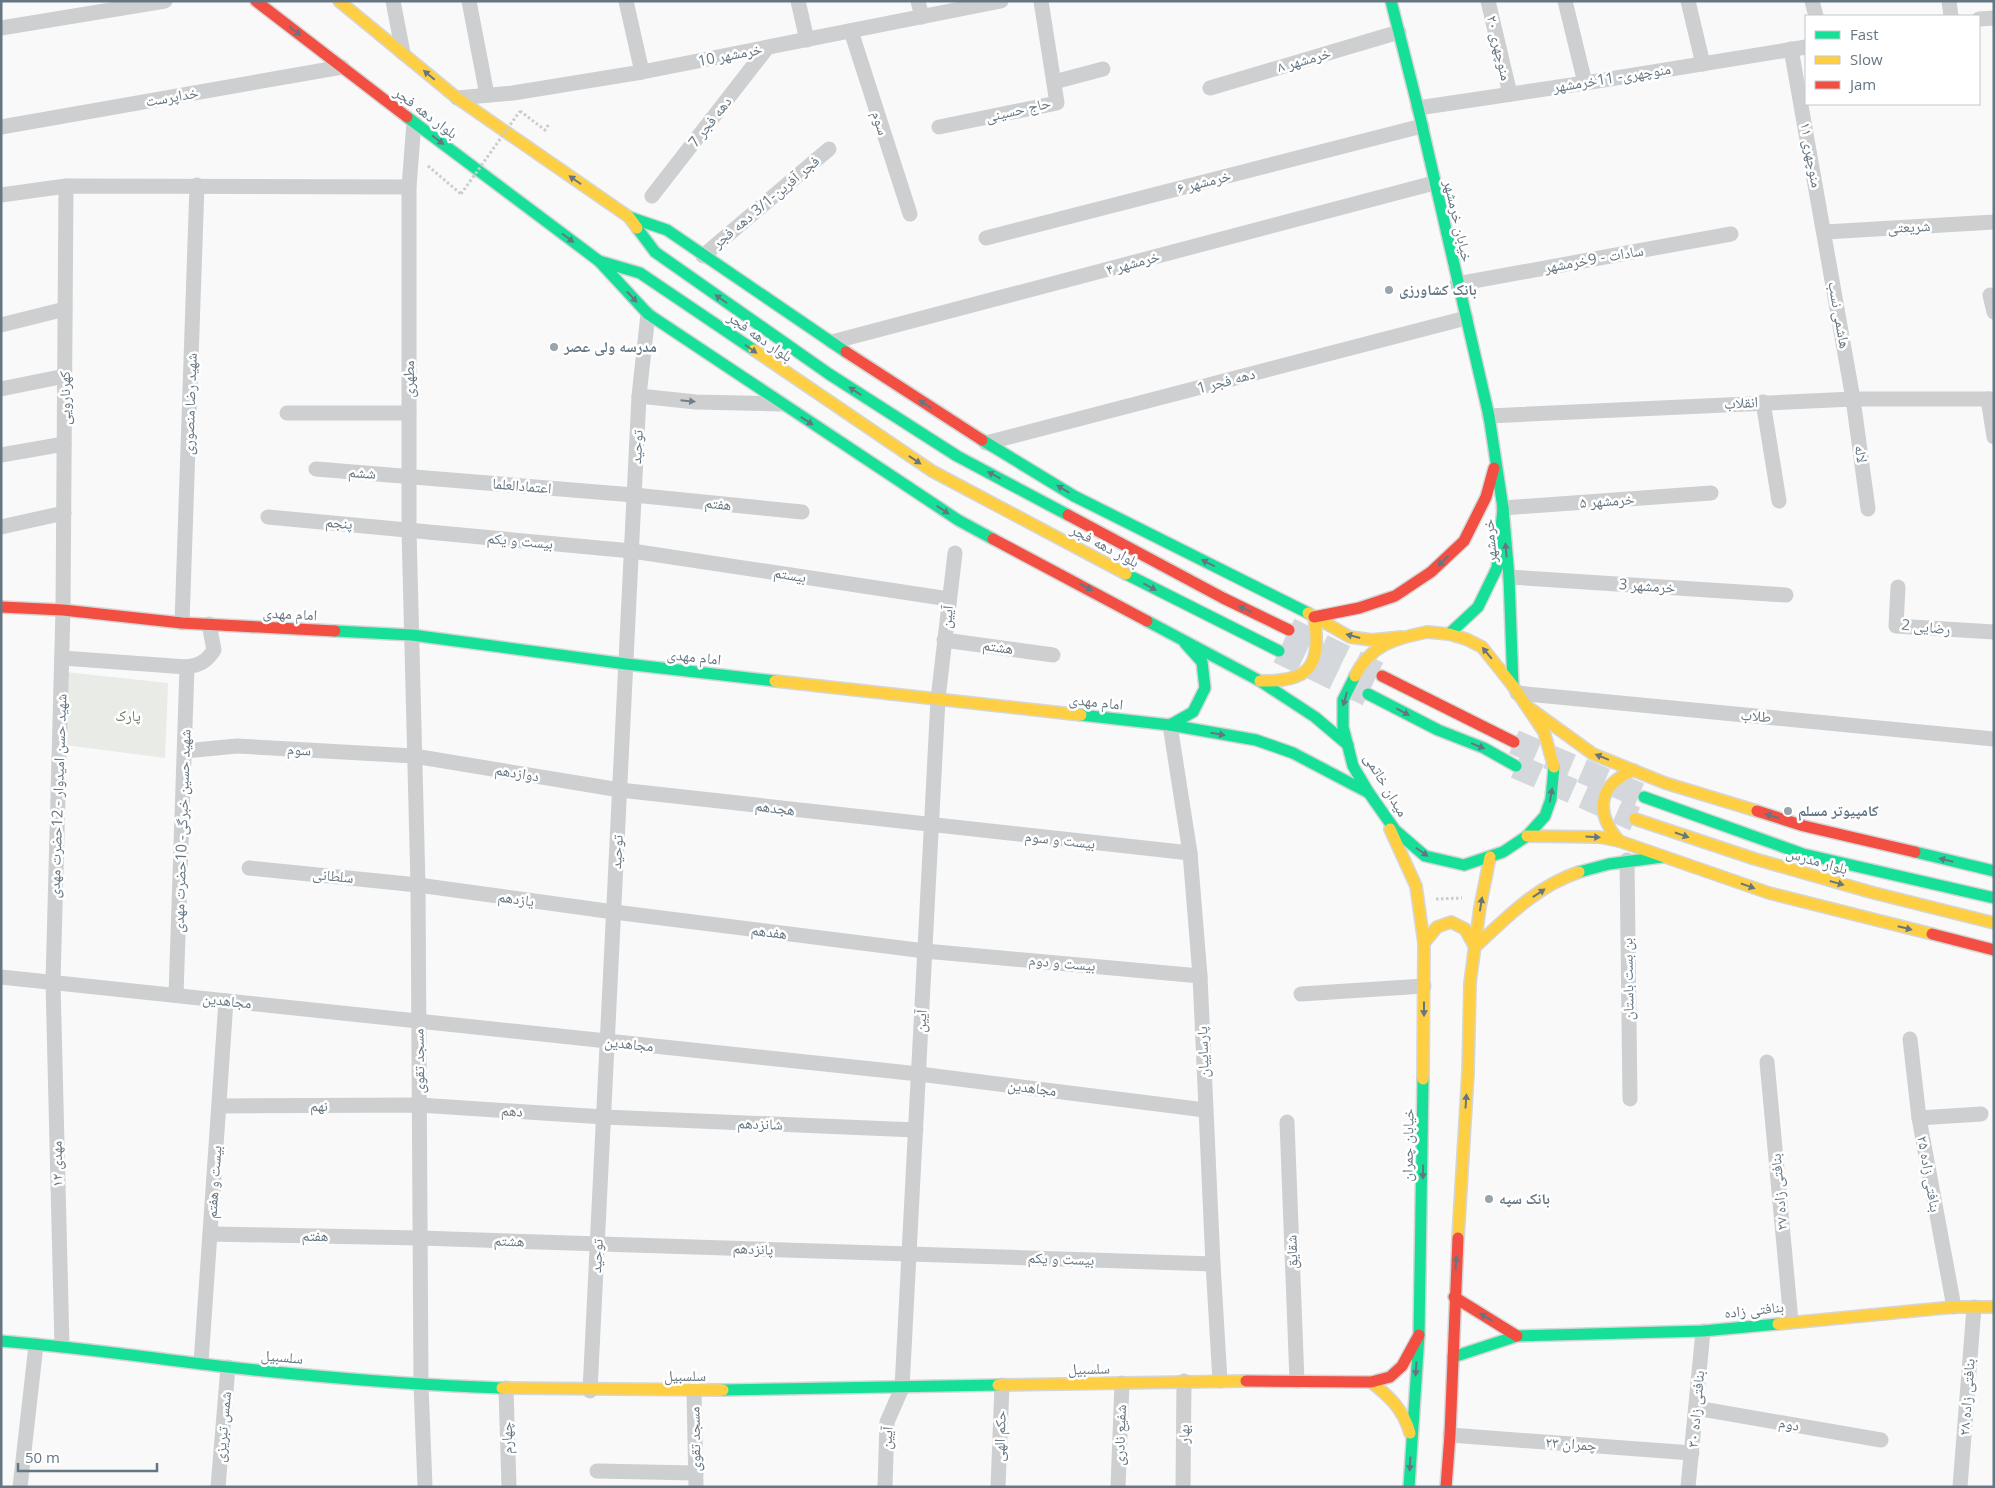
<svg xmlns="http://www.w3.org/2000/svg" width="1995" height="1488" viewBox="0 0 1995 1488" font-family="'Open Sans','Noto Naskh Arabic',sans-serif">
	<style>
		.green { fill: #e8ebe6 }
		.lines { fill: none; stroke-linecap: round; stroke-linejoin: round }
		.primary-tunnel { stroke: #d4d8dc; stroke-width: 25; stroke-dasharray: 25 12; stroke-linecap: butt }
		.fast-casing { stroke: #d5d6d7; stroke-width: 14 }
		.slow-casing { stroke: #d5d6d7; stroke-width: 14 }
		.jam-casing { stroke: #d5d6d7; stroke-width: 14 }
		.path { stroke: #cbcccd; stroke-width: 3; stroke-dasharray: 2.5 2.5; stroke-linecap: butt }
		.street { stroke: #cecfd0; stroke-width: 15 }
		.fast { stroke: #16e098; stroke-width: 11 }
		.slow { stroke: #ffcf43; stroke-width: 11 }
		.jam { stroke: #f24e42; stroke-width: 11 }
		.path-bridge { stroke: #cbcccd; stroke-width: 3; stroke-dasharray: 2.5 2.5; stroke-linecap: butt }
		.oneway { fill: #657683 }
		.oneway2 { fill: #707f8b }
		.poi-dot { fill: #99a4ac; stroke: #fff; stroke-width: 2 }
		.labels { text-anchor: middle; stroke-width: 5; stroke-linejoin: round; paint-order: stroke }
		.street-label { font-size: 15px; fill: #657683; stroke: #fff }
		.poi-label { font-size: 15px; font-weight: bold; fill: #657683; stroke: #fff; text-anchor: start }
		.park-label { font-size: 15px; fill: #687a64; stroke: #fff }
	</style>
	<rect width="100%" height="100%" fill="#f9f9f9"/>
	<polygon class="green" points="65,672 168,683 165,758 65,745"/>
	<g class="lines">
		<g class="primary-tunnel">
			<polyline points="1289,630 1382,676"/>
			<polyline points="1279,651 1368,694"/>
			<polyline points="1514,742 1644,797"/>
			<polyline points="1516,766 1635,819"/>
		</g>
		<defs>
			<g id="fast">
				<polyline points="1391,1 1418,108 1489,416 1503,508"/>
				<polyline points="407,117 599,261 640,273 754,350"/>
				<polyline points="629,217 667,230 846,352"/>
				<polyline points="637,228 655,252 829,374 957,456 1068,515"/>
				<polyline points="599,261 648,314 958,520 993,539"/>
				<polyline points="982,440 1074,496 1308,613"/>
				<polyline points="1126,574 1279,651"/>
				<polyline points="1147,621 1260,681 1315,717 1348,745"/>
				<polyline points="335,631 412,635 626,664 775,681"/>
				<polyline points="1449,634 1478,607 1497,568 1503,508 1509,577 1513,686"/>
				<polyline points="1355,676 1343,700 1343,727 1353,766 1369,793 1395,830 1425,856 1464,865 1503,852 1527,836 1545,816 1551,799 1554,767"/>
				<polyline points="1368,694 1438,730 1484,748 1516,766"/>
				<polyline points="1081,715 1170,725 1256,740 1293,753 1369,793"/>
				<polyline points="1170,725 1193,712 1205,688 1202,662 1185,643"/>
				<polyline points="1644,797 1803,854 1994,898"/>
				<polyline points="1915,852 1994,871"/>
				<polyline points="1579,872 1609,864 1662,857"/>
				<path d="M1,1341C77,1347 151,1358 227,1367C318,1377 410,1385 502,1388"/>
				<polyline points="1453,1357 1517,1336 1703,1331 1778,1324"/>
				<polyline points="723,1390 998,1385"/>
				<polyline points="1409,1487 1419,1335 1423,1079"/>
			</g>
			<g id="slow">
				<polyline points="339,1 457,98 629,217 637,228"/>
				<polyline points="754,350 932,471 1126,574"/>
				<polyline points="1308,613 1350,637 1372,640 1401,637"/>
				<polyline points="1427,632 1449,634 1466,639 1482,647 1513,686 1544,732 1554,767"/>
				<path d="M1355,676C1370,645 1396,638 1427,632"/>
				<polyline points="775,681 1081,715"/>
				<path d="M1260,681C1310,682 1322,666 1314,617"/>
				<polyline points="1528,707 1593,754 1665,783 1757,811"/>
				<polyline points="1635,819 1755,859 1874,893 1994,923"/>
				<polyline points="1390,829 1416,886 1424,943 1423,1079"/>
				<polyline points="1527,836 1599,837 1619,841 1769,893 1932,934"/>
				<path d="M1619,841C1595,813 1597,785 1634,770"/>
				<path d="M1424,943L1437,927L1451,922L1465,929L1475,947C1507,917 1537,886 1579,872"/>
				<polyline points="1458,1238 1468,1073 1470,983 1480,907 1490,857"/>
				<polyline points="1778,1324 1954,1307 1994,1307"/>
				<path d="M1371,1382C1390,1397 1403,1409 1410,1433"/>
				<polyline points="998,1385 1246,1381"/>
				<polyline points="502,1388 723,1390"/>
			</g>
			<g id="jam">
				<polyline points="256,1 407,117"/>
				<polyline points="846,352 982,440"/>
				<polyline points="1068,515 1223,598 1289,630"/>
				<polyline points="993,539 1147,621"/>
				<polyline points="1,607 63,610 182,623 335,631"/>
				<polyline points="1314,617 1359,608 1395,596 1431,572 1464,541 1486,497 1494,468"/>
				<polyline points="1382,676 1514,742"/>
				<polyline points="1757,811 1804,826 1915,852"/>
				<polyline points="1932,934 1994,950"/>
				<polyline points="1454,1297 1517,1336"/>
				<polyline points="1246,1381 1371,1382 1390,1377 1402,1366 1419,1335"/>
				<polyline points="1446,1487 1450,1435 1458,1238"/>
			</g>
		</defs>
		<use href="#fast" class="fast-casing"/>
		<use href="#slow" class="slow-casing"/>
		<use href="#jam" class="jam-casing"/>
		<g class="path">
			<polyline points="520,111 545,130 549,124"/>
			<polyline points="428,166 461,194"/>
			<polyline points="1436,899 1462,898"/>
		</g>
		<g class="street">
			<polyline points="393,1 403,53"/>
			<polyline points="469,1 487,95"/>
			<polyline points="626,1 642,72"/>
			<polyline points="798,1 807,40"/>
			<polyline points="918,1 922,17"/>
			<polyline points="1488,1 1510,94"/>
			<polyline points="1565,1 1585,83"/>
			<polyline points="1688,1 1703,64"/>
			<polyline points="1812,1 1816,16"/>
			<polyline points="1949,1 1951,16"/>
			<polyline points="1979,19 1994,18"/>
			<polyline points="1,28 165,1"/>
			<polyline points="851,31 910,214"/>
			<polyline points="1791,49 1853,399 1868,509"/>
			<polyline points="1054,82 1103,69"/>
			<polyline points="1210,88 1399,32"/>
			<polyline points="457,98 513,93 642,72 1001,1"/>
			<polyline points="1418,108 1585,83 1806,47"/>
			<polyline points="414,122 409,187 409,530 418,885 421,1385 425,1487"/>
			<polyline points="1,127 342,67"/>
			<polyline points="939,127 1057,103 1041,1"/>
			<polyline points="1,195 66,186 409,187"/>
			<polyline points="652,196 767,48"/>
			<polyline points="1825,232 1994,222"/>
			<polyline points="986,238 1422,126"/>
			<polyline points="703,256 829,149"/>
			<polyline points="1457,284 1731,234"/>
			<polyline points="1990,295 1994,312"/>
			<polyline points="1,325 65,309"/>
			<polyline points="832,342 1434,183"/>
			<polyline points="1,389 65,376"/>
			<polyline points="639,396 696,402 780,404"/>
			<polyline points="1988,399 1994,437"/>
			<polyline points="1763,402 1779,501"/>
			<polyline points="287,413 409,413"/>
			<polyline points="1489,416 1853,399 1994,399"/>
			<polyline points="986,443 1466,318"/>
			<polyline points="1,455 64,444"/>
			<polyline points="316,469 634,495 802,512"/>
			<polyline points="1503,508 1711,493"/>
			<polyline points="268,517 632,551 949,599"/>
			<polyline points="1,527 64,513"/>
			<polyline points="1509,577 1786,595"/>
			<polyline points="1898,587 1896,626 1994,632"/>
			<polyline points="182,623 197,185"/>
			<polyline points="944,640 1053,655"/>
			<path d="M62,658L187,667C200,665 207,661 214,650L209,624"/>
			<polyline points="1517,693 1994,739"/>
			<polyline points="1170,725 1190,853 1200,976 1213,1264 1220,1381"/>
			<polyline points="185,751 237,746 414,756 620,790 1190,853"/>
			<polyline points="1627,860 1630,1099"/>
			<polyline points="249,868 418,885 614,912 925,951 1200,976"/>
			<polyline points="1,977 919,1074 1205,1110"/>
			<polyline points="1301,994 1424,986"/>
			<polyline points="176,995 187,667"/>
			<polyline points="1910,1039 1919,1118 1954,1307"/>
			<polyline points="1767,1062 1791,1321"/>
			<polyline points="219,1106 419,1105 604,1117 916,1130"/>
			<polyline points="1919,1118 1981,1114"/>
			<polyline points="1287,1122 1297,1381"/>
			<polyline points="210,1234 420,1238 1213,1264"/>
			<polyline points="62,1346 53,982 63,610 66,186"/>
			<polyline points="201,1363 226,1001"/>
			<polyline points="506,1388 509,1487"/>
			<polyline points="590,1391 639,396 648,314"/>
			<polyline points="694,1391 696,1487"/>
			<polyline points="1696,1408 1881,1440"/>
			<polyline points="1450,1435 1692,1453"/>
			<polyline points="597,1471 696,1473"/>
			<polyline points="20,1487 36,1345"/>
			<polyline points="218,1487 228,1367"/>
			<polyline points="885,1487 887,1422 902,1388 938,699 955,553"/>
			<polyline points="998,1487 1002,1385"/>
			<polyline points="1118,1487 1122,1383"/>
			<polyline points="1183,1487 1184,1381"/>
			<polyline points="1688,1487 1703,1331"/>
			<polyline points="1960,1487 1974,1307"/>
		</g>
		<use href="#fast" class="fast"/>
		<use href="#slow" class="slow"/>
		<use href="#jam" class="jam"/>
		<polyline class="path-bridge" points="461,194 520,111"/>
	</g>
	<defs><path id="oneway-solid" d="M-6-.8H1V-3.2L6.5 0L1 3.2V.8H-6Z" transform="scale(1.25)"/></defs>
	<g class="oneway">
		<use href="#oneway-solid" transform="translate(295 31) rotate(38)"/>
		<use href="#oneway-solid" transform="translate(429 75) rotate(-140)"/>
		<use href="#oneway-solid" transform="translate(438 140) rotate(37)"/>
		<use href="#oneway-solid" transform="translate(575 180) rotate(-145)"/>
		<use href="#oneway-solid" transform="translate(568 238) rotate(37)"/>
		<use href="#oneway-solid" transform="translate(632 297) rotate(47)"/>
		<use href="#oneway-solid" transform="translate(721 299) rotate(-145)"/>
		<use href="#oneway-solid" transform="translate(751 349) rotate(35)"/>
		<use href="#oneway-solid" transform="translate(855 391) rotate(-147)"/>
		<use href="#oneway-solid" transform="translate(925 404) rotate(-147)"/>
		<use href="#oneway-solid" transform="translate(807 421) rotate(33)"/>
		<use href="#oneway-solid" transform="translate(915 460) rotate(34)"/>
		<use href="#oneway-solid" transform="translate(994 475) rotate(-152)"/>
		<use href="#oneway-solid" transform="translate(1063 489) rotate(-149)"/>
		<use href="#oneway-solid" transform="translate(943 510) rotate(33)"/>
		<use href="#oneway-solid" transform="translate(1506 550) rotate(-95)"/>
		<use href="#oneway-solid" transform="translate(1443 561) rotate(136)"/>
		<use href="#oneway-solid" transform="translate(1208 563) rotate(-153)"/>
		<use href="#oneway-solid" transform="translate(1086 587) rotate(29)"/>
		<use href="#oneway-solid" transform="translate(1150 587) rotate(28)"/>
		<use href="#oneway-solid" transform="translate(1245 609) rotate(-154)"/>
		<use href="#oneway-solid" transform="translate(1353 636) rotate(-165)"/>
		<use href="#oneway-solid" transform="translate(1487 653) rotate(-130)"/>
		<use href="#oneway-solid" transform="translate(1345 699) rotate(105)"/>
		<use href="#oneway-solid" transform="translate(1403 712) rotate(28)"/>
		<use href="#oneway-solid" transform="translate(1218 734) rotate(10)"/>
		<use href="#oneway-solid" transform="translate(1478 746) rotate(22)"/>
		<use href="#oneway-solid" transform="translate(1602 757) rotate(-158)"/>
		<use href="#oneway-solid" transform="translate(1551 795) rotate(-80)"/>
		<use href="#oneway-solid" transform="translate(1772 816) rotate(-163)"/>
		<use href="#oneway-solid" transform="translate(1682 835) rotate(19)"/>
		<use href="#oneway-solid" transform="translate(1593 837) rotate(3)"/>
		<use href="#oneway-solid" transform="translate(1422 852) rotate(35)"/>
		<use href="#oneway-solid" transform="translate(1946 860) rotate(-167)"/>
		<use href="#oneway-solid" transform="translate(1837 883) rotate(16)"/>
		<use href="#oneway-solid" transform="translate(1748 886) rotate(19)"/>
		<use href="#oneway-solid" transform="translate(1539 893) rotate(-34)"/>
		<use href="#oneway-solid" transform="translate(1481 904) rotate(-81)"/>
		<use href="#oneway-solid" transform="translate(1905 928) rotate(14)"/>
		<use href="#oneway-solid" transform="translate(1424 1009) rotate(90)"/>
		<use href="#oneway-solid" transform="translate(1466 1101) rotate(-86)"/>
		<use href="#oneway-solid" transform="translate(1423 1172) rotate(91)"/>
		<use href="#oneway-solid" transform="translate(1456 1263) rotate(-86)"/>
		<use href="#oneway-solid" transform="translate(1486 1317) rotate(-149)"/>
		<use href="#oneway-solid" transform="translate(1416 1369) rotate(94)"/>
		<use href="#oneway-solid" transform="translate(1410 1464) rotate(93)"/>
	</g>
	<use class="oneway2" href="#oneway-solid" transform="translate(688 401) rotate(6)"/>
	<g class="poi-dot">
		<circle cx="1389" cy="290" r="5"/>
		<circle cx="554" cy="347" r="5"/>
		<circle cx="1788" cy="811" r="5"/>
		<circle cx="1489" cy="1199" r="5"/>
	</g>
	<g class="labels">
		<g class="street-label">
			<text transform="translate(1499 48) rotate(77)" y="5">منوچهری ۲۰</text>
			<text transform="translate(730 55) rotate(-11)" y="5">خرمشهر 10</text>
			<text transform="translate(1304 60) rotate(-16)" y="5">خرمشهر ۸</text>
			<text transform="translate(1612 78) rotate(-9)" y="5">منوچهری- 11خرمشهر</text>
			<text transform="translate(172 97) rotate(-10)" y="5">خداپرست</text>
			<text transform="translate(1018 110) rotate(-13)" y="5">حاج حسینی</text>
			<text transform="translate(426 113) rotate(37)" y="5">بلوار دهه فجر</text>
			<text transform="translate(710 122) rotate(-52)" y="5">دهه فجر 7</text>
			<text transform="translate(880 123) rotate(72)" y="5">سوم</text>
			<text transform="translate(1811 155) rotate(80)" y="5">منوچهری ۱۱</text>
			<text transform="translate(1204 182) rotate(-14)" y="5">خرمشهر ۶</text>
			<text transform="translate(766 202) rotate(-40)" y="5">فجر آفرین-3/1 دهه فجر</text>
			<text transform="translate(1458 221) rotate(77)" y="5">خیابان خرمشهر</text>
			<text transform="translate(1909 227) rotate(-3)" y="5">شریعتی</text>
			<text transform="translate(1594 259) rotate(-10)" y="5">سادات - 9خرمشهر</text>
			<text transform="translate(1133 263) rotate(-15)" y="5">خرمشهر ۴</text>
			<text transform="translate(1839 315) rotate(80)" y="5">هاشمی نسب</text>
			<text transform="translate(760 337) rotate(35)" y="5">بلوار دهه فجر</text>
			<text transform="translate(409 379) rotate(-90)" y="5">مطهری</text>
			<text transform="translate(1226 381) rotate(-15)" y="5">دهه فجر 1</text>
			<text transform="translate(65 398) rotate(-90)" y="5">کهرنارویی</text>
			<text transform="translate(1741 403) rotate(-3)" y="5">انقلاب</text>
			<text transform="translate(190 404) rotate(-88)" y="5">شهید رضا منصوری</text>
			<text transform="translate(637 447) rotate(-87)" y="5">توحید</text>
			<text transform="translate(1861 454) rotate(82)" y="5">لاله</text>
			<text transform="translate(362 473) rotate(4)" y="5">ششم</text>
			<text transform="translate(522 486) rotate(5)" y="5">اعتمادالعلما</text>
			<text transform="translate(1607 501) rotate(-4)" y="5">خرمشهر ۵</text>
			<text transform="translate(718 504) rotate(6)" y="5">هفتم</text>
			<text transform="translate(339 523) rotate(5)" y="5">پنجم</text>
			<text transform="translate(520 541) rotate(5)" y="5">بیست و یکم</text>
			<text transform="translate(1490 541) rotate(-95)" y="5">خرمشهر</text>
			<text transform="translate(1105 546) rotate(28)" y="5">بلوار دهه فجر</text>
			<text transform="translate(790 575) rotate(9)" y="5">بیستم</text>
			<text transform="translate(1647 586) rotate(4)" y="5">خرمشهر 3</text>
			<text transform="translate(290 614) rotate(3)" y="5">امام مهدی</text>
			<text transform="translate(947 617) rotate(-84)" y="5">آیین</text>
			<text transform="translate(1926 627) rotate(6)" y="5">رضایی 2</text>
			<text transform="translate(998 647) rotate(8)" y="5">هشتم</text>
			<text transform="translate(694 657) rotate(6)" y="5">امام مهدی</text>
			<text transform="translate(1096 702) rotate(6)" y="5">امام مهدی</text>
			<text transform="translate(1756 716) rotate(5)" y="5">طلاب</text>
			<text transform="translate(299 750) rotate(3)" y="5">سوم</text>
			<text transform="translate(517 773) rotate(9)" y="5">دوازدهم</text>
			<text transform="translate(1386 785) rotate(59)" y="5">میدان خاتمی</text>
			<text transform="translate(58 796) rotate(-88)" y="5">شهید حسن امیدوار - 12حضرت مهدی</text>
			<text transform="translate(775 808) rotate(7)" y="5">هجدهم</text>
			<text transform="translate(182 831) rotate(-88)" y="5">شهید حسین خبرگی- 10حضرت مهدی</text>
			<text transform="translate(1060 840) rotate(6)" y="5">بیست و سوم</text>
			<text transform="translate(617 852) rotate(-87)" y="5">توحید</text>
			<text transform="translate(1817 861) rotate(16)" y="5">بلوار مدرس</text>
			<text transform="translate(333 876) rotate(6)" y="5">سلطانی</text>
			<text transform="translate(516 899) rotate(8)" y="5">یازدهم</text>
			<text transform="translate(769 932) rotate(7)" y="5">هفدهم</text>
			<text transform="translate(1062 963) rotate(5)" y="5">بیست و دوم</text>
			<text transform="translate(1628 979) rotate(-91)" y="5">بن بست باستان</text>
			<text transform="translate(227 1001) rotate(6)" y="5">مجاهدین</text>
			<text transform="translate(921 1021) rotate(-87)" y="5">آیین</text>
			<text transform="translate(629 1044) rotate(6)" y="5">مجاهدین</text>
			<text transform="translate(1203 1052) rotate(-92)" y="5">پارساییان</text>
			<text transform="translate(419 1061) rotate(-91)" y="5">مسجد تقوی</text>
			<text transform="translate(1032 1088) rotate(7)" y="5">مجاهدین</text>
			<text x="319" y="1111">نهم</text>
			<text transform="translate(512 1111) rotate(4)" y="5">دهم</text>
			<text transform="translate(760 1124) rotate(2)" y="5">شانزدهم</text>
			<text transform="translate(1408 1145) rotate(-89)" y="5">خیابان چمران</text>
			<text transform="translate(57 1164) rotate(-91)" y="5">مهدی ۱۲</text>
			<text transform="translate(1929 1174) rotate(80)" y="5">بنافتی زاده ۲۵</text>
			<text transform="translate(214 1182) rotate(-86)" y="5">بیست و هفتم</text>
			<text transform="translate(1779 1192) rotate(-95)" y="5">بنافتی زاده ۲۷</text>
			<text transform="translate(315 1236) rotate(1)" y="5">هفتم</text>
			<text transform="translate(509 1241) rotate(2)" y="5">هشتم</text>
			<text transform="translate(753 1249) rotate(2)" y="5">پانزدهم</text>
			<text transform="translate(1292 1252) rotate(-92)" y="5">شقایق</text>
			<text transform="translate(597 1256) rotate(-87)" y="5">توحید</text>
			<text transform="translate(1061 1259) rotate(2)" y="5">بیست و یکم</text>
			<text transform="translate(1754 1310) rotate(-6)" y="5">بنافتی زاده</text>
			<text transform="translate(282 1357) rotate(5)" y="5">سلسبیل</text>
			<text transform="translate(1089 1369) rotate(-1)" y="5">سلسبیل</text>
			<text x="685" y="1381">سلسبیل</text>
			<text transform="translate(1967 1397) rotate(-86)" y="5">بنافتی زاده ۲۸</text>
			<text transform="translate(1696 1409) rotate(-85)" y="5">بنافتی زاده ۳۰</text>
			<text transform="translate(1789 1424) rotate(10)" y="5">دوم</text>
			<text transform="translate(223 1427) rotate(-85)" y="5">شمس تبریزی</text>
			<text transform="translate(1184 1434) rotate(-89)" y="5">بهار</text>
			<text transform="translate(1120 1435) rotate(-88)" y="5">شفیع نادری</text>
			<text transform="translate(1000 1436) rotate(-88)" y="5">حکم الهی</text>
			<text transform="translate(507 1438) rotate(-91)" y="5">چهارم</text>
			<text transform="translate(887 1438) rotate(-86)" y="5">آیین</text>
			<text transform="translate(695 1439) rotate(-91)" y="5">مسجد تقوی</text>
			<text transform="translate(1571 1444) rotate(4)" y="5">چمران ۲۳</text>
		</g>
		<g class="poi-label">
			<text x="1399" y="295">بانک کشاورزی</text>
			<text x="564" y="352">مدرسه ولی عصر</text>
			<text x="1798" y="816">کامپیوتر مسلم</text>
			<text x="1499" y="1204">بانک سپه</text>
		</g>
		<g class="park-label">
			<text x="128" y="721">پارک</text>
		</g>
	</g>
	<rect width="1995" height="1488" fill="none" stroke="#657683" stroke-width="5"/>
	<rect x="1805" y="15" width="175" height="90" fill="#ffffff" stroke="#c1c8cd"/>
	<rect x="1815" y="31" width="25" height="8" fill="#16e098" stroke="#c1c8cd"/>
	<text x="1850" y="40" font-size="15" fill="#657683">Fast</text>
	<rect x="1815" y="56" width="25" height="8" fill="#ffcf43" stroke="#c1c8cd"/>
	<text x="1850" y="65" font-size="15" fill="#657683">Slow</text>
	<rect x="1815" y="81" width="25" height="8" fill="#f24e42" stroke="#c1c8cd"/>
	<text x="1850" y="90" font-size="15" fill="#657683">Jam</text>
	<path d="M18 1463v8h139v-8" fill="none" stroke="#657683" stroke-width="2.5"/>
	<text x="25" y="1463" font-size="15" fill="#657683" stroke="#ffffff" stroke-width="4" paint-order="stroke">50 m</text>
</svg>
